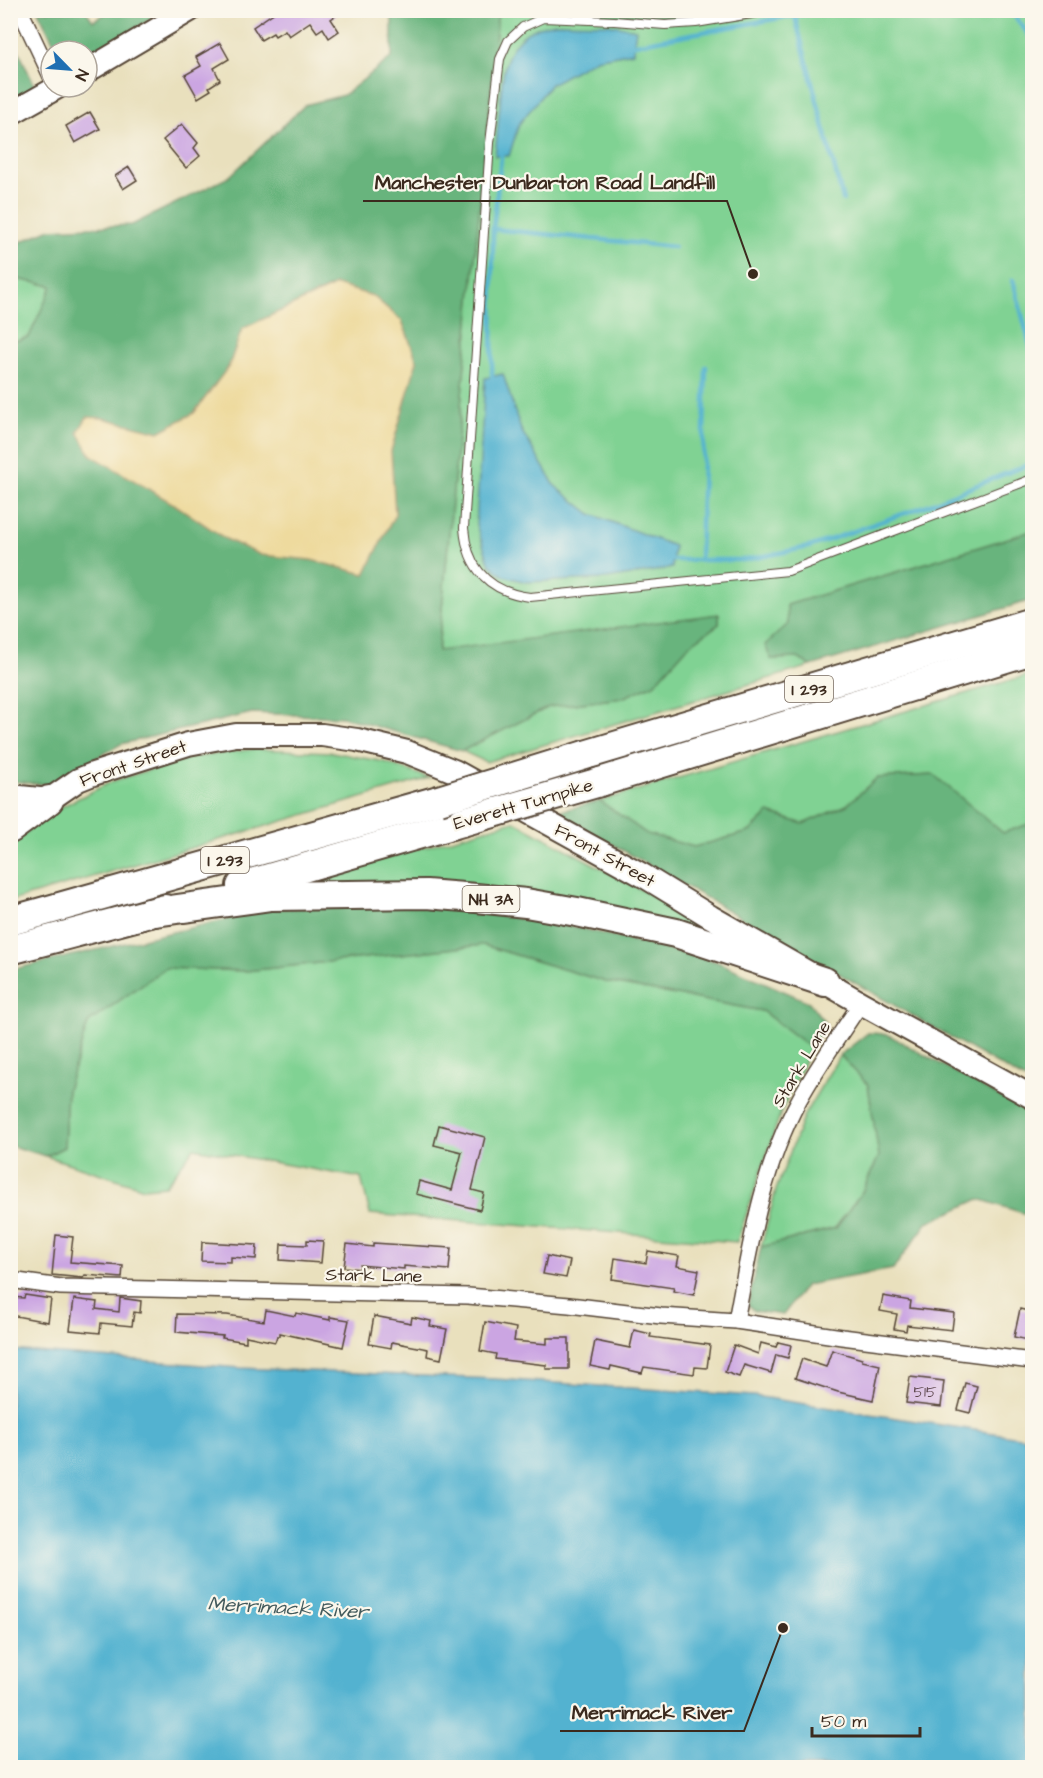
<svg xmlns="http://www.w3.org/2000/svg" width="1043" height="1778" viewBox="0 0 1043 1778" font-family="'Architects Daughter',sans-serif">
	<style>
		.green { fill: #80d293; stroke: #5e7e58; stroke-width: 1.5 }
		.forest { fill: #68b47d; stroke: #526f4e; stroke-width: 1.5; fill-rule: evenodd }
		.sand { fill: #eeda9e; stroke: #94825e; stroke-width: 1.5 }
		.water { fill: #52b2d0; stroke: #466e77; stroke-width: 1.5 }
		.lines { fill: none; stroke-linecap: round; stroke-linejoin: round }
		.stream { stroke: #52b2d0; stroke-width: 4.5 }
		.building { fill: #cba5e2 }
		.lane-casing { stroke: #554536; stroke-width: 10 }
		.street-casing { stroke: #554536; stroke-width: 18 }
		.secondary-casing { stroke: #554536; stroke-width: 26 }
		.highway-casing { stroke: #554536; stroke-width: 32 }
		.lane { stroke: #fff; stroke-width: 8 }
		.street { stroke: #fff; stroke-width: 15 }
		.secondary { stroke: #fff; stroke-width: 22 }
		.highway { stroke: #fff; stroke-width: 28 }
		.highway-bridge-casing { stroke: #554536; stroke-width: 32; stroke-linecap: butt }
		.highway-bridge { stroke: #fff; stroke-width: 28 }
		.labels { text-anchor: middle; stroke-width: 4.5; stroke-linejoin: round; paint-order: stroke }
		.number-label { font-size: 15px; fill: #5f494f }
		.shield { fill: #fbf7ec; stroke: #75685c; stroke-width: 1.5 }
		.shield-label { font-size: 16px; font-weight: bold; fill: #3b2a1e }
		.street-label { font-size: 18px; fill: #3b2a1e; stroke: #fbf7ec }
		.water-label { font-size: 20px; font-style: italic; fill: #435a5c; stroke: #fbf7ec }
		.leader { fill: none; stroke: #3b2a1e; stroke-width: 2 }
		.callout-dot { fill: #3b2a1e; stroke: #fbf7ec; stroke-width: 2 }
		.callout-label { font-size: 20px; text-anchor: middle; font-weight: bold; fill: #3b2a1e; stroke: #fbf7ec; stroke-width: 4.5; stroke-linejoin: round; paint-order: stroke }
	</style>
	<rect width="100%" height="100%" fill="#fbf7ec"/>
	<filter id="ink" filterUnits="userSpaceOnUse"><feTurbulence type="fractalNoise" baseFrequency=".0167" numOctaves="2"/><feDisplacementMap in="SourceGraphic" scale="12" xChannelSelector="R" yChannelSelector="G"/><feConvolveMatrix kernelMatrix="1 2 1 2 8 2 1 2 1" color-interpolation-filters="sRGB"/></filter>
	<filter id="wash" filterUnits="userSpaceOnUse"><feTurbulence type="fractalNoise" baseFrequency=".008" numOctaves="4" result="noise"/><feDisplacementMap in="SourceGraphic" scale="24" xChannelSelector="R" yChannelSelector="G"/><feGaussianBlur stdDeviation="1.35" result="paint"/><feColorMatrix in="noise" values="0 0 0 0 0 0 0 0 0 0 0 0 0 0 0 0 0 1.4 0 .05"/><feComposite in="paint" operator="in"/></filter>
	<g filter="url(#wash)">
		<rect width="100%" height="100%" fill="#e9e0bd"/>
		<g class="green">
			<polygon points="575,10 687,17 728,10 1032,11 1032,531 787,605 788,624 771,659 798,658 811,666 486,762 462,751 549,707 622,698 654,684 689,645 719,624 719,614 438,652 498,11"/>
			<polygon points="11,275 17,279 53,286 29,337 11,342"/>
			<polygon points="1032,674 1032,823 1003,833 933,775 877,778 847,805 803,824 769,813 749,832 694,847 647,834 600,801"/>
			<polygon points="253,749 332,752 385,762 429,778 11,901 11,844 55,810 113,781 189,758"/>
			<polygon points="514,821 742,944 318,886 316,878"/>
			<polygon points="483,945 606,982 762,1011 811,1048 781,1112 737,1242 370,1214 361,1178 194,1148 165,1186 144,1188 46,1156 64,1147 67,1090 88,1023 165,968 246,971"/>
			<polygon points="840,1055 868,1085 879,1156 862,1192 835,1228 761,1247 776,1190 804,1115"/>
		</g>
		<g class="forest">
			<polygon points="38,11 86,11 93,21 110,11 165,11 87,57 87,51 58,51"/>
			<path d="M392,11H498L438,651L719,614V624L689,645L654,684L622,698L549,707L462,751L343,717L252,713L121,744L49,785L11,781V342L29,337L52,286L17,279L11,275V246L50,229L132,225L229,177L305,105L344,95L392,57ZM335,285L373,296L402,321L417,360L391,451L395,514L365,574L311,560L261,555L226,539L177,506L102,418L159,432L194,413L229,366L242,329Z"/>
			<polygon points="575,11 728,10 728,11 687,17"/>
			<polygon points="10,32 35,87 10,102"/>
			<polygon points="1032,531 1032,600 811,666 798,658 771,659 765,645 788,624 787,605"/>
			<polygon points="934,775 1003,833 1032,823 1032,1084 556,812 600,801 647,834 694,847 749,832 769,813 803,824 847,805 877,778"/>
			<polygon points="426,905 576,927 715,961 809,1002 826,1024 811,1048 762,1011 606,982 483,945 246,971 165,968 88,1023 67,1090 64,1147 46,1156 11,1146 10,970 271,909"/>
			<polygon points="868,1033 887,1034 1032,1115 1032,1216 979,1199 927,1223 893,1269 806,1285 783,1315 754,1311 748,1305 761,1247 836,1228 862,1192 879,1156 868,1085 840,1055"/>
		</g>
		<polygon class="sand" points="336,285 373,296 402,321 417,361 391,451 395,514 365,574 311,560 261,555 226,539 177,506 91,455 78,432 87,417 102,418 159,432 194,413 229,366 242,329"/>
		<g class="water">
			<path d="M556,23L607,24L636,29L633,52L596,59L551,84L519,124L509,156H495C497,139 498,122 500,105C503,63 507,30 556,23Z"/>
			<polygon points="503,374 521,430 555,486 591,514 674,546 672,568 607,579 526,582 504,576 490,565 476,525 485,378"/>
			<polygon points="10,1350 241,1368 495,1379 754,1396 1032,1439 1032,1767 11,1767"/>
		</g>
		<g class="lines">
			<g class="stream">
				<polyline points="1010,10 1032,39"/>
				<polyline points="795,17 843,200"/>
				<polyline points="630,45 825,10"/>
				<polyline points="493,229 674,247"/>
				<polyline points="1013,280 1032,353"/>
				<polyline points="492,381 493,229 502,150"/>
				<polyline points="668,560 745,560 809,547 925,506 1032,463"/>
				<polyline points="700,560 706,367"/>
			</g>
		</g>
		<g id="blocks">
			<g class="building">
				<polygon points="278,10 344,10 331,19 339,31 329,38 323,28 317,32 310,22 289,36 285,30 275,36 273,33 261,40 253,27"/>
				<polygon points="220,43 229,59 214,68 220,80 209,87 211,90 198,98 185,75 201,66 196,57"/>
				<polygon points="90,112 100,129 75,143 66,126"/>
				<polygon points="182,124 198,143 194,148 200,156 186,168 163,140"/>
				<polygon points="129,167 137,180 123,189 115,176"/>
				<polygon points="439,1125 485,1137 472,1190 484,1193 480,1210 416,1194 419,1181 452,1190 462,1152 434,1145"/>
				<polygon points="56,1235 73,1237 70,1262 123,1266 122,1278 85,1275 83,1278 52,1275"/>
				<polygon points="307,1240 323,1241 321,1263 280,1260 281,1244 307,1245"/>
				<polygon points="202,1242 257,1245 256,1259 231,1257 231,1262 201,1261"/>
				<polygon points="373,1243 451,1248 449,1270 404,1266 404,1269 360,1265 360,1269 344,1267 347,1244 373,1247"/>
				<polygon points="648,1251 679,1256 677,1266 699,1270 694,1295 673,1291 674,1288 612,1279 615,1258 646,1263"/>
				<polygon points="547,1256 570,1261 566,1278 543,1274"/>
				<polygon points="25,1295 51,1299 48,1322 10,1315 10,1297 24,1298"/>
				<polygon points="883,1296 911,1301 910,1308 954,1313 952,1330 907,1325 906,1331 894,1329 897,1314 880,1311"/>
				<polygon points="120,1298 141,1301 140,1313 134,1312 132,1326 101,1323 100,1333 70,1330 74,1299 97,1302 96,1309 119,1312"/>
				<polygon points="1020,1309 1032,1312 1032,1341 1014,1337"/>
				<polygon points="266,1310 295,1316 296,1313 330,1320 330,1317 349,1320 343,1347 280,1333 280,1336 277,1336 275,1342 246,1336 246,1342 222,1338 223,1336 176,1332 177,1314 227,1315 264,1321"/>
				<polygon points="374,1316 411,1323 412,1317 431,1321 430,1326 447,1329 441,1359 427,1356 428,1349 392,1342 391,1348 369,1344"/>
				<polygon points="485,1322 516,1328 514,1341 547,1344 547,1338 569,1338 569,1369 546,1369 546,1365 495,1359 496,1354 480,1351"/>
				<polygon points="634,1330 651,1334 650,1337 710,1345 707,1368 695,1367 694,1374 644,1367 642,1373 611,1366 610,1370 590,1366 595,1341 630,1348"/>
				<polygon points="778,1342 791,1345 788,1358 776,1355 771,1373 744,1365 739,1377 725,1372 734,1345 758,1354 761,1343 776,1347"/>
				<polygon points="832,1350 862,1359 862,1361 880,1365 873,1400 838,1392 795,1378 802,1359 826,1367"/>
				<polygon points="910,1377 944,1381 941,1407 906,1403"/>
				<polygon points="965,1383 977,1386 970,1413 958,1410"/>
			</g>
		</g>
	</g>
	<g filter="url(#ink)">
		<use href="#blocks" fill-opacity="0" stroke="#554536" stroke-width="1.5"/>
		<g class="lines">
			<defs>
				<path id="lane" d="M776,10L696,23L665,25L614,21L543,18L523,27L508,41L500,59L490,143L464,528C467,568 489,592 530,597L788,571L1032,479"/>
				<g id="street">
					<polyline points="20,10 51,76"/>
					<polyline points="10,1280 61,1287 468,1296 569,1305 661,1316 736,1321 842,1337 1032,1361"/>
					<path d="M736,1321C750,1246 762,1168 799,1100C817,1067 840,1035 861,1003"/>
				</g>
				<g id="secondary">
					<polyline points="87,71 190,10"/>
					<polyline points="10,114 58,87"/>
					<polyline points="10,796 49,800 78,780 93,774 188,744 236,735 322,735 357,740 407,752 454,771 644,876 711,917 861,1003 1032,1097"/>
				</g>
				<g id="highway">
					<polyline points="585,755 1032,622"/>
					<polyline points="600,782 1032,650"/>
					<polyline points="10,829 49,800"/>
					<polyline points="241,886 462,822"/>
					<polyline points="148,913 271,896 426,894 476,898 526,903 577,912 676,933 825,982"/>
					<polyline points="10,921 439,800"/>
					<polyline points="10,950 165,909"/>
				</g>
			</defs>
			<use href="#lane" class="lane-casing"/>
			<use href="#street" class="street-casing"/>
			<use href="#secondary" class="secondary-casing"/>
			<use href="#highway" class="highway-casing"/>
			<use href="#lane" class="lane"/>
			<use href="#street" class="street"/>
			<use href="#secondary" class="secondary"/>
			<use href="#highway" class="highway"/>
			<defs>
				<g id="highway-bridge">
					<polyline points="439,800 585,755"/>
					<polyline points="462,822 600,782"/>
				</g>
			</defs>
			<use href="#highway-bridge" class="highway-bridge-casing"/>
			<use href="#highway-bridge" class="highway-bridge"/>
		</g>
	</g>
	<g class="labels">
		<g class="number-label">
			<text x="925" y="1397">515</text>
		</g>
		<g class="shield">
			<rect x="785" y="676" width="48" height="26" rx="4.5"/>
			<rect x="201" y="847" width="48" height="26" rx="4.5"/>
			<rect x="462.5" y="886" width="57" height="26" rx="4.5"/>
		</g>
		<g class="shield-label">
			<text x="809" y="695">I 293</text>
			<text x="225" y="866">I 293</text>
			<text x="491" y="905">NH 3A</text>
		</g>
		<g class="street-label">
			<text transform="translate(133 763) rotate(-19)" y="6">Front Street</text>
			<text transform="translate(523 804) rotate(-16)" y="6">Everett Turnpike</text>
			<text transform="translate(605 855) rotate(29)" y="6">Front Street</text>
			<text transform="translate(801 1064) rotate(-59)" y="6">Stark Lane</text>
			<text transform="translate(374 1275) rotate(1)" y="6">Stark Lane</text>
		</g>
		<g class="water-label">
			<text transform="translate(288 1607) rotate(3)" y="7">Merrimack River</text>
		</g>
	</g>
	<path class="leader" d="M753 274L727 201H363M783 1628L744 1731H560"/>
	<g class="callout-dot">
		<circle cx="753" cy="274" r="6"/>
		<circle cx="783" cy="1628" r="6"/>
	</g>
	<g class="callout-label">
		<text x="545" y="189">Manchester Dunbarton Road Landfill</text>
		<text x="652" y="1719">Merrimack River</text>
	</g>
	<rect width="1043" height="1778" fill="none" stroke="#fbf7ec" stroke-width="36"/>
	<g transform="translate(69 69) rotate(115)"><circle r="28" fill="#fbf7ec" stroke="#aea59a" stroke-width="1.5"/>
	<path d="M0-4.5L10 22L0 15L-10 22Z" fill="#1f6fb2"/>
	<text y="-9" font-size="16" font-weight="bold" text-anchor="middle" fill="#3b2a1e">N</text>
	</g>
	<path d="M812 1727v9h108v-9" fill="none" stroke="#3b2a1e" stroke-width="3"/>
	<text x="821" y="1727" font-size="18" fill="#3b2a1e" stroke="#fbf7ec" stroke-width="4.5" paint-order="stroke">50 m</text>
</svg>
